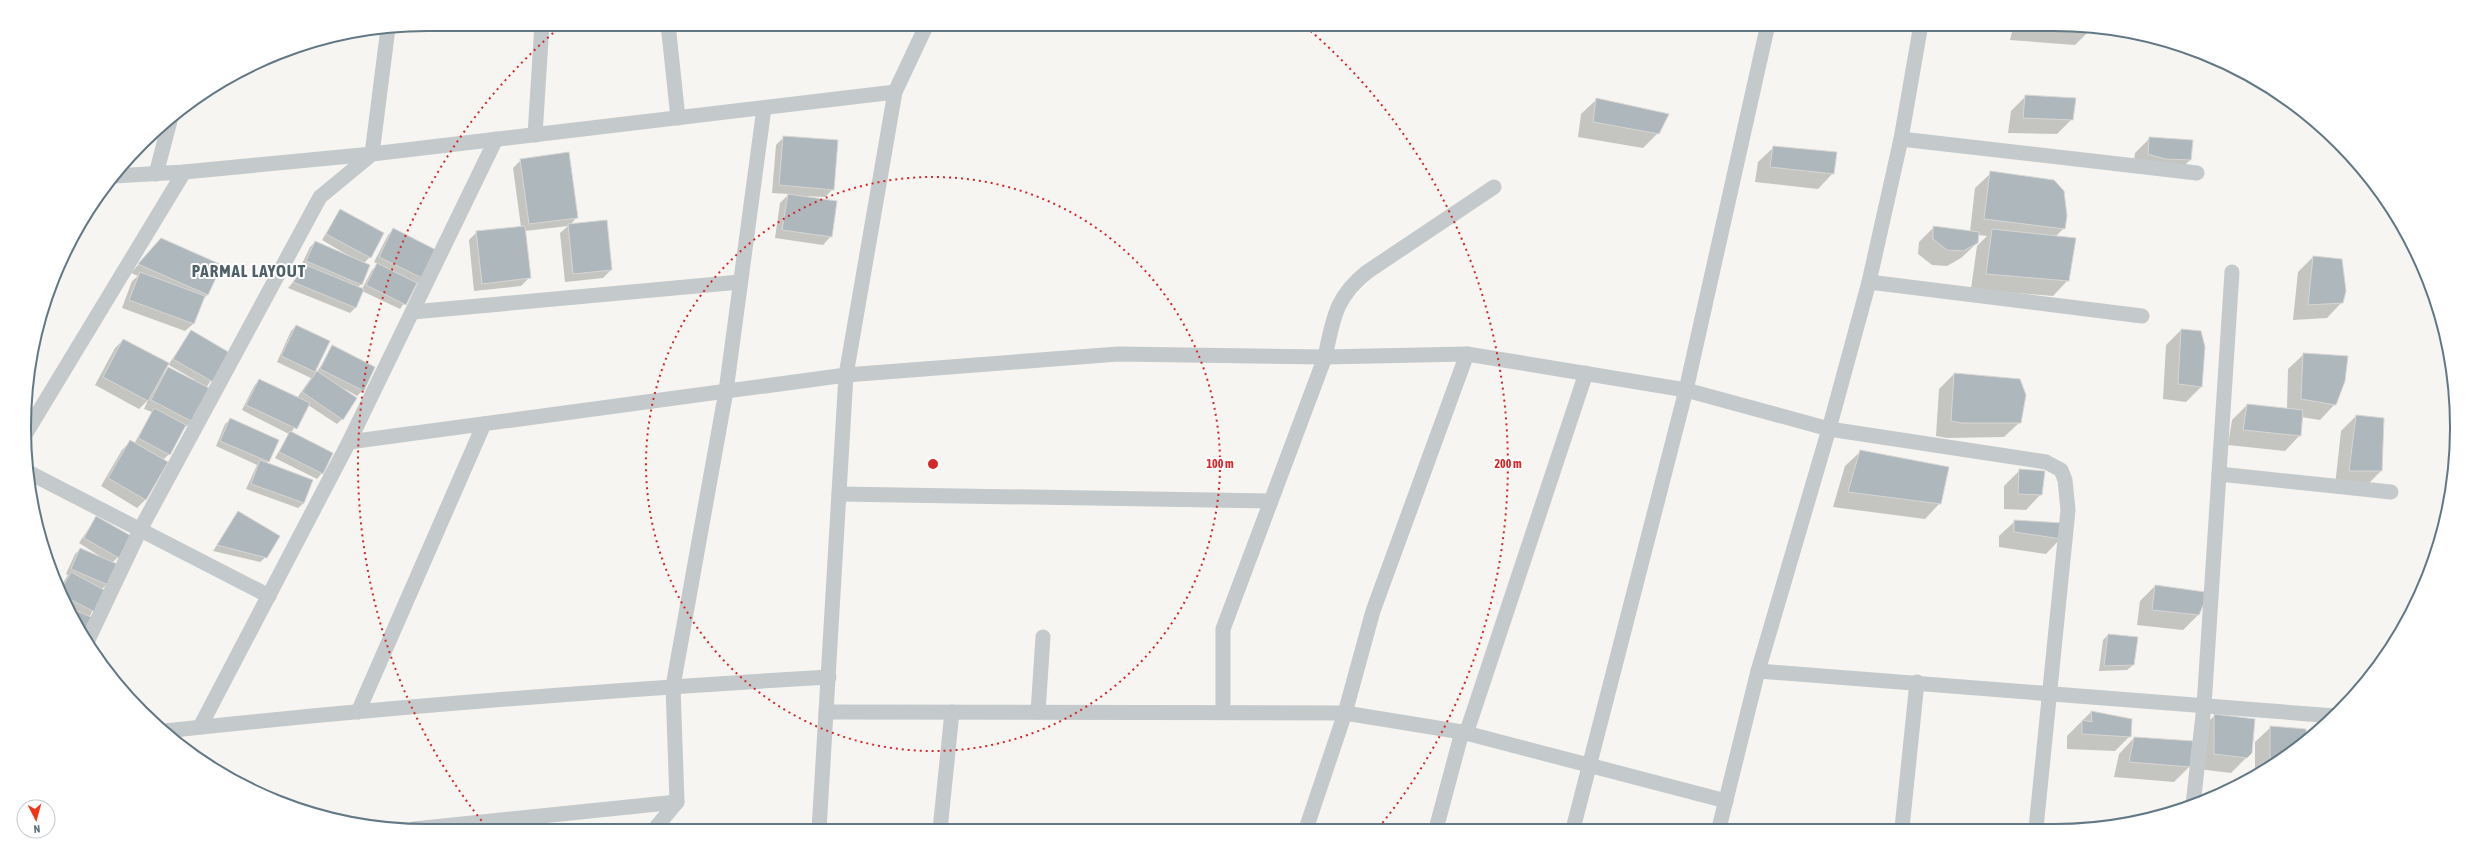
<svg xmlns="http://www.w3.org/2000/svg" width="2481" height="855" viewBox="0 0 2481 855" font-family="'Asap Condensed',sans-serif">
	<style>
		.shadow { fill: #0003; fill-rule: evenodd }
		.building { fill: #aeb7bb; stroke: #d7d6d4 }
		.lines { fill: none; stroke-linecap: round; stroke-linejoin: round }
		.minor { stroke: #c4c9cb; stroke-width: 15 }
		.ring { fill: none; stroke: #d62828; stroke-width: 2; stroke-dasharray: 2 4 }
		.labels { text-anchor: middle; stroke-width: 4; stroke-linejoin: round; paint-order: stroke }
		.district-label { font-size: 17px; font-weight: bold; letter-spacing: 1px; fill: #506069; stroke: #fff }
		.rim { fill: none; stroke: #627885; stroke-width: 2 }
		.centre { fill: #d62828; stroke: #fff; stroke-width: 2 }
		.ring-label { font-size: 12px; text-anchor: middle; font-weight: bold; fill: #d62828; stroke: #fff; stroke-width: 4; stroke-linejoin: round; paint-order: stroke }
	</style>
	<rect width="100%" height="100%" fill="#f6f5f1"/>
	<g class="shadow">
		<polygon points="1805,24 1852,24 1845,31"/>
		<polygon points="2014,24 2054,24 2090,30 2075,45 2010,40"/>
		<polygon points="2026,96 2072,119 2057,134 2008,133 2011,111"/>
		<polygon points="1597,99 1658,133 1643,148 1578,137 1581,114"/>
		<polygon points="784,137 833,189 825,197 804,196 831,236 823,245 775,238 780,203 789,194 772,193 776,145"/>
		<polygon points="2150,138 2190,160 2175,175 2133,169 2135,153"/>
		<polygon points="1774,147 1833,173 1818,189 1755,182 1758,162"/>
		<polygon points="521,160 577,217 570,225 611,270 603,278 565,282 560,233 568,226 525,231 529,278 521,286 474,291 469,240 477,232 521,227 513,168"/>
		<polygon points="1991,173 2064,228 2055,237 2068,280 2053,296 1971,289 1977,246 1987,236 1978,235 1977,243 1961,258 1947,266 1932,265 1918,254 1919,242 1934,227 1970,232 1975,188"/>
		<polygon points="340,210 370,257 364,263 361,284 358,287 362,289 372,270 378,264 374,262 388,235 393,230 421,278 400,309 362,291 355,308 350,313 288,288 305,268 301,266 310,247 315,242 356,260 322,240"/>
		<polygon points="153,248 221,266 207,295 203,300 194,323 185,331 122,308 132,281 138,276 131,273"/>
		<polygon points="2313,257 2342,302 2327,318 2293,320 2298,272"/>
		<polygon points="296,326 317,372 332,347 374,368 363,390 357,396 345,389 342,419 337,424 308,405 291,433 332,454 322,473 317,479 275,458 289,434 242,410 254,386 259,380 297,398 311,378 277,362 291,331"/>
		<polygon points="2181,330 2200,332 2201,387 2186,402 2163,399 2166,345"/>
		<path d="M191,331L229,353L206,388L193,421L183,429L169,454L163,460L145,500L137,508L101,486L122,450L130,442L134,444L152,412L144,409L148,400L139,409L95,385L115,348L123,340L169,364ZM167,364L195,380L194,382L169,368L162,375Z"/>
		<polygon points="2304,354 2335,404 2320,420 2301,417 2300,435 2285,451 2228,445 2232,420 2247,405 2287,409 2288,369"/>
		<polygon points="1954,374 2020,422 2004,437 1947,438 1936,436 1939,389"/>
		<polygon points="2356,416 2381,471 2366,486 2335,486 2341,431"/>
		<polygon points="231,419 277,440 266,464 312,481 304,503 298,508 246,489 257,465 216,446 225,424"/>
		<polygon points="1861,451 1940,503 1925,519 1833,507 1845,466"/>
		<polygon points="2019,471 2041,494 2026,510 2004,509 2004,486"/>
		<polygon points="238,512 266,557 260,562 213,551"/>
		<polygon points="96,518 118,557 112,563 107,584 102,589 82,634 66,606 59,589 68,575 66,574 75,554 80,549 106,560 79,543"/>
		<polygon points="2015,521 2061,538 2046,554 1999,547 1999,536"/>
		<polygon points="2155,586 2204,592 2199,614 2183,630 2137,625 2140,601"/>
		<polygon points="2108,635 2133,665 2127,670 2099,671 2103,640"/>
		<polygon points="2091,712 2130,736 2115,751 2067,749 2067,736"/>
		<polygon points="2214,716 2251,753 2231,773 2199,769 2199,731"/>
		<polygon points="2271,727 2305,741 2255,774 2255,742"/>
		<polygon points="2134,738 2189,767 2174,782 2114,777 2119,754"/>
		<polygon points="2131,819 2142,819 2127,823"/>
	</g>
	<g class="building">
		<polygon points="2054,24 2092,29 2091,31 2024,25"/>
		<polygon points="2025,95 2076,98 2073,120 2023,118"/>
		<polygon points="1596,98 1669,114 1659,134 1593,122"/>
		<polygon points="783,136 838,140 834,190 779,185"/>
		<polygon points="2149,137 2193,140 2191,160 2165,159 2148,154"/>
		<polygon points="1773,146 1837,152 1834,174 1770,167"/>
		<polygon points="569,152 578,218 529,224 520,159"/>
		<polygon points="1990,171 2054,180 2064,191 2067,216 2065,229 1984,219"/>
		<polygon points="788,194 837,201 832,237 782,230"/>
		<polygon points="340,209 384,233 371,258 326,234"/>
		<polygon points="607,220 612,270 573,274 568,224"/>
		<polygon points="525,226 531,278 482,284 476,231"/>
		<polygon points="1933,226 1979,232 1978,243 1963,251 1947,250 1933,239"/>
		<polygon points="393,228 436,250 422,278 379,257"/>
		<polygon points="1992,229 2076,238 2069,281 1986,274"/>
		<polygon points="161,238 222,265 208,295 138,264"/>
		<polygon points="315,241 370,265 362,285 306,261"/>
		<polygon points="2313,256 2342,259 2346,291 2343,303 2308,305"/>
		<polygon points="377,263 417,283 406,305 366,285"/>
		<polygon points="306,265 364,289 356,308 293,282"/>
		<polygon points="140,272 205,296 194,324 129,300"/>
		<polygon points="296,325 330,341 315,372 281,356"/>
		<polygon points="2181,329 2201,331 2205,347 2202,387 2178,384"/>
		<polygon points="191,330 230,353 213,382 173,359"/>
		<polygon points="123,339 169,363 148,401 103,377"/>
		<polygon points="332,345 375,367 364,391 320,369"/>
		<polygon points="2303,353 2348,356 2345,381 2336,405 2301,399"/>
		<polygon points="168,367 211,389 193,422 151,400"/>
		<polygon points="317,371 357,398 343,420 302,392"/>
		<polygon points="1954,373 2020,379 2026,395 2021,423 1962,423 1951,421"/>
		<polygon points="259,379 310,403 297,429 246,405"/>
		<polygon points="2247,404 2303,410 2301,436 2243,430"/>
		<polygon points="154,408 186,425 170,455 138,438"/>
		<polygon points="2356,415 2384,418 2382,471 2349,471"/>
		<polygon points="230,418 279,440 269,462 220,441"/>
		<polygon points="290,431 333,453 323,474 279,452"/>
		<polygon points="130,440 168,462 146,500 108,478"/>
		<polygon points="1860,450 1949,467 1941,504 1848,492"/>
		<polygon points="260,460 313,480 304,503 251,484"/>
		<polygon points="2019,469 2045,471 2042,495 2018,494"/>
		<polygon points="238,511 280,536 267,558 217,545"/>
		<polygon points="96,516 131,536 119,558 84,538"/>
		<polygon points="2014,520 2063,523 2062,539 2014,532"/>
		<polygon points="80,548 117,564 108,585 71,569"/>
		<polygon points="71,572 106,591 95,612 61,595 60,591"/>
		<polygon points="2155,585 2205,592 2204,603 2199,615 2152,610"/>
		<polygon points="65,606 91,617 83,635"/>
		<polygon points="2108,634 2138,637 2134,665 2104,666"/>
		<polygon points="2091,711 2132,719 2131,737 2082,734 2082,720 2092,722"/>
		<polygon points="2214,714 2255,719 2252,753 2247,758 2214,754"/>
		<polygon points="2270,726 2306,729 2306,740 2270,764"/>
		<polygon points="2134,737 2193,741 2190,767 2129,762"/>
	</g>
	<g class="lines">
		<g class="minor">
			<polyline points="668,24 678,118"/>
			<polyline points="535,135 542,24"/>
			<polyline points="1901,139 2197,173"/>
			<polyline points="156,174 171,117"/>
			<polyline points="113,176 184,172 372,154 388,28"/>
			<polyline points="1869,282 2142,316"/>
			<polyline points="413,312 740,282"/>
			<polyline points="26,433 184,172"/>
			<polyline points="349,442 846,375 1118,354 1325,357 1467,354 1686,390 1829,429 2046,462 2061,470 2065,480 2068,510 2036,828"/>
			<polyline points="28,472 269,596"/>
			<polyline points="2219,474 2391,492"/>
			<polyline points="839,494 1271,501"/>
			<polyline points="87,642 141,528 320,197 372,154 895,92"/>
			<polyline points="1758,671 2335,716"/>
			<polyline points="358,712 484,424"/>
			<polyline points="826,712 1345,713 1462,732 1726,801"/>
			<polyline points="1038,712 1043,637"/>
			<path d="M1223,712V629L1325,357C1333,320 1335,297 1367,272L1494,187"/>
			<polyline points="200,727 349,442 496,139"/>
			<path d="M165,731C385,707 607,690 829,677"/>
			<polyline points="1466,734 1586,373"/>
			<polyline points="2193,805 2204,706 2232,272"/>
			<polyline points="1719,828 1758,671 1829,429 1869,282 1901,139 1921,24"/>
			<polyline points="1902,828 1917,682"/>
			<polyline points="414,829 677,802 673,686 726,391 764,108"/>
			<polyline points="1306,829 1345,713 1373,611 1467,354"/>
			<polyline points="1436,829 1462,732"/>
			<polyline points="1573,829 1686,390 1768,24"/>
			<polyline points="819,830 846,375 895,92 927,24"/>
			<polyline points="940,830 952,712"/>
			<polyline points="653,831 677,802"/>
		</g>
	</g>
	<g class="ring">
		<circle cx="933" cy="464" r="287"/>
		<path d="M489 830A575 575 0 0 1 560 27M1306 27A575 575 0 0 1 1380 826"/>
	</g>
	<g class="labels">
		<g class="district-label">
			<text x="249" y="277">PARMAL LAYOUT</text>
		</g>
	</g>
	<path d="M0 0H2481V855H0ZM427 31H2054A396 396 0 0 1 2450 427V428A396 396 0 0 1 2054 824H427A396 396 0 0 1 31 428V427A396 396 0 0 1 427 31Z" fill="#fff" fill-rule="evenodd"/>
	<path class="rim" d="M427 31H2054A396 396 0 0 1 2450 427V428A396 396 0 0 1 2054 824H427A396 396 0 0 1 31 428V427A396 396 0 0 1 427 31Z"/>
	<circle cx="933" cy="464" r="6" class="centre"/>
	<g class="ring-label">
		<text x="1220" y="468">100 m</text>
		<text x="1508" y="468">200 m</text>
	</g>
	<g transform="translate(36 819) rotate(174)"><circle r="19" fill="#ffffff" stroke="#c0c9ce"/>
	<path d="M0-3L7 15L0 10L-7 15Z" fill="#f33514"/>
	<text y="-6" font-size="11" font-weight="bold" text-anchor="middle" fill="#627885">N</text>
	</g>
</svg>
